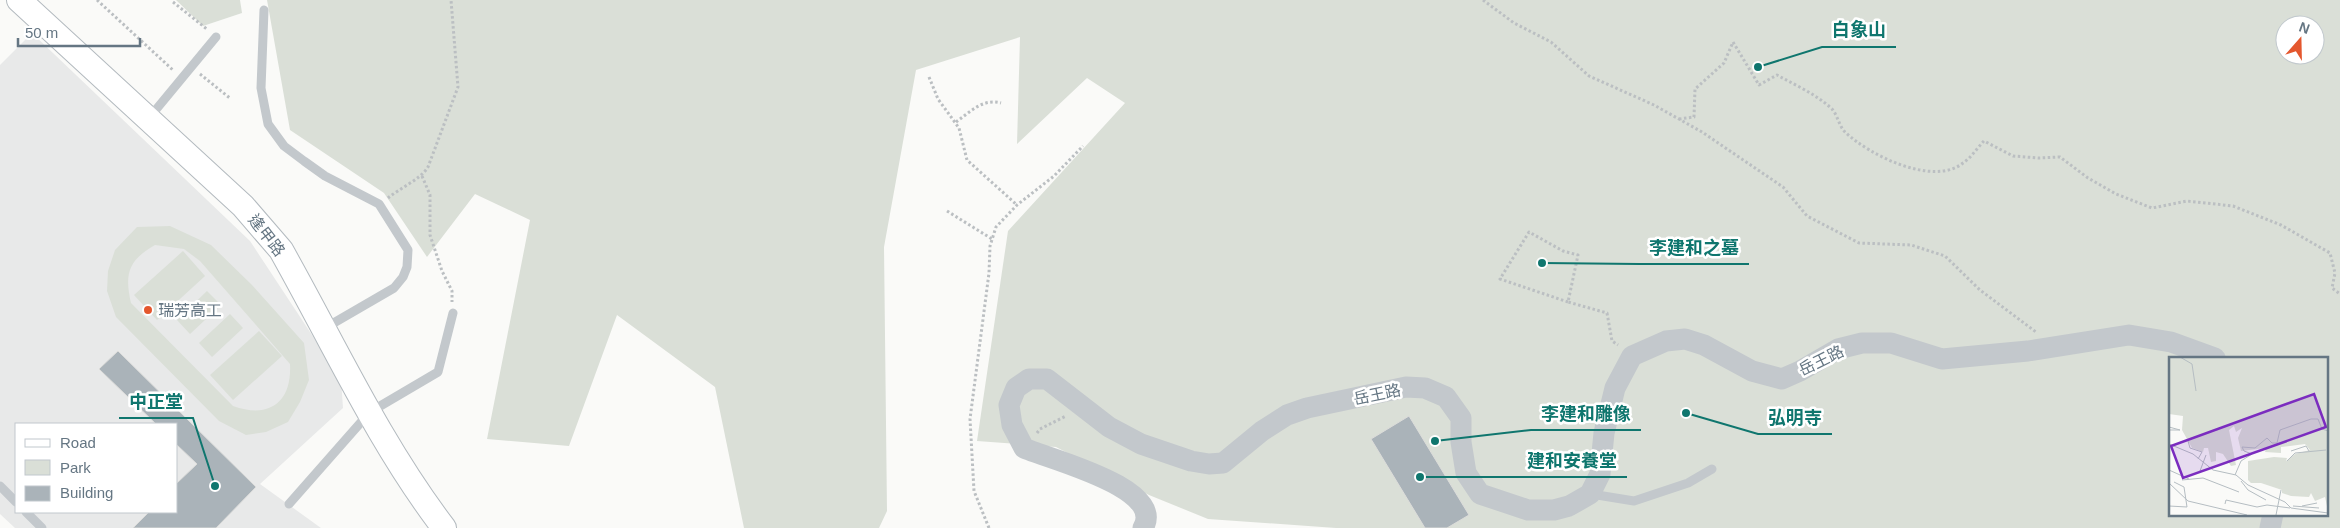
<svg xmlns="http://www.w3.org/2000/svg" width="2340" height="528" viewBox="0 0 2340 528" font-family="Arial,'Noto Sans TC',sans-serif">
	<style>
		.built { fill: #e8e9e9; fill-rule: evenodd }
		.green { fill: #dadfd7; fill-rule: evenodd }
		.building { fill: #aab3b9; stroke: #dcdcda }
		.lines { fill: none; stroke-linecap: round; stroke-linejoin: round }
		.secondary-casing { stroke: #b3babf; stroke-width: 26 }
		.path { stroke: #bbbfc2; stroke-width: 3; stroke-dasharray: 2.5 2.5; stroke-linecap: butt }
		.service { stroke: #c3c8cc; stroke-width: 9 }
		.tertiary { stroke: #c3c8cc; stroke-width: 21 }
		.secondary { stroke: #fff; stroke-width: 24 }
		.poi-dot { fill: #e4572e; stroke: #fff; stroke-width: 2 }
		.labels { text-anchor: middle; stroke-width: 5; stroke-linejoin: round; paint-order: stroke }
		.street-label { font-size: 16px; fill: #657683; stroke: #fff }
		.poi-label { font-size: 16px; fill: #657683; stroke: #fff; text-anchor: start }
		.inset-road { fill: none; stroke: #b5bdc2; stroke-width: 1 }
		.view { fill: #7b2cbf; fill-opacity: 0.15; stroke: #7b2cbf; stroke-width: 2.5 }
		.inset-edge { fill: none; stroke: #657683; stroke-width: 2.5 }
		.leader { fill: none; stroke: #0f766e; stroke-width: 2 }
		.callout-dot { fill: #0f766e; stroke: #fff; stroke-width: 2 }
		.callout-label { font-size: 18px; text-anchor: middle; font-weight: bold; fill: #0f766e; stroke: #fff; stroke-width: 5; stroke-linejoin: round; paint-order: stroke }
	</style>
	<rect width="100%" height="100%" fill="#fafaf8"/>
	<path class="built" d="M32,33L250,241L341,379L343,408L260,484L321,528H15L0,514V65ZM16,424H176V512H16Z"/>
	<g class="green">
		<polygon points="176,0 240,0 242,13 203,26"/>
		<path d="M267,0H2340V528H1336L1208,519L1149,495L1056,447L977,441L1008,231L1125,103L1087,78L1017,144L1020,37L916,70L884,247L887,511L879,528H744L715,387L617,315L569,446L487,439L530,220L475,194L427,257L384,193L290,130ZM2285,25H2315V55H2285ZM2170,358H2326V514H2170Z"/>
		<path d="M170,226L211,245L252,285L304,343L309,380L300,402L288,422L266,432L246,435L219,421L116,317L107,291L108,271L115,250L137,227ZM155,245L184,249L200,261L290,364C292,403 269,419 233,406L131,303C124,273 129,260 155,245Z"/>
		<polygon points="183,251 205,276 157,320 134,295"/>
		<polygon points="207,291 221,305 190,334 177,320"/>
		<polygon points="230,314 243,328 212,357 199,343"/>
		<polygon points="259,331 282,356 233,400 210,375"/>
	</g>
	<g class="building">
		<polygon points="118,351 256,487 216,528 133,528 149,512 176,512 176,484 197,464 176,444 176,424 156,424 99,369"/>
		<polygon points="1409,416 1469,515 1447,528 1425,528 1371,439"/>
	</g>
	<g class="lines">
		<defs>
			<path id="secondary" d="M19,0L243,206L281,250C334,344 379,443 444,528"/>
		</defs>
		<use href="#secondary" class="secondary-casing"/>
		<g class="path">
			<polyline points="97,0 174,71"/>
			<polyline points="1483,0 1514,23 1551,42 1589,76 1654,105 1702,132 1783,187 1807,216 1859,243 1911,245 1945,256 1980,290 2036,332"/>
			<polyline points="173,2 208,30"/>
			<polyline points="200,74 231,99"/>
			<polyline points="929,77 938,99 959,128 967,160 1017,205"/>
			<path d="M1679,119L1694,117L1695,89L1724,63L1733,42L1759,85L1777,75C1795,85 1816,94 1832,109C1838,116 1839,126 1845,132C1869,155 1933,187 1963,163C1971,158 1977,148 1984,141L2013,156L2039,158L2060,157L2088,178L2116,194L2152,208L2187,201L2233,206L2281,225L2330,253L2335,273L2332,288L2340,294"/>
			<path d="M956,122C970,112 983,98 1001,103"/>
			<polyline points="422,176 430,195 430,235 442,271 452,291 452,302"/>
			<path d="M388,198C400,188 421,179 428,167L458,87L451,0"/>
			<polyline points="947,211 992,239"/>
			<polyline points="1568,302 1500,279 1529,232 1563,251 1578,255 1568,302 1607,313 1612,341 1618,345"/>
			<polyline points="1037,433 1040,429 1066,416"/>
			<polyline points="989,528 974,491 970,419 989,273 990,246 996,227 1017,205 1054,176 1083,146"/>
		</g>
		<g class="service">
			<polyline points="264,10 261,88 268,124 284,146 304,161 325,176 379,204 408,250 407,267 403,277 394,288 325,328"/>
			<polyline points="149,118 216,37"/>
			<polyline points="0,486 16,502"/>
			<polyline points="1591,494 1634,501 1688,483 1712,469"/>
			<polyline points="289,504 370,412 438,372 453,313"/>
			<polyline points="26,512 42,528"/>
		</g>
		<g class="tertiary">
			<path d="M1143,528C1167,488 1048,459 1024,448L1012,425L1009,405L1016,388L1029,379H1047L1109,427L1141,444L1191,461L1209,464L1223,463L1262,431L1287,415L1307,408L1406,387L1425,388L1446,397L1461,418V442L1466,473L1480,494L1528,510H1554L1569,506L1590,494L1600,474L1604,433L1615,388L1632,356L1666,341L1685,339L1704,345L1752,371L1782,379L1800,371L1838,349L1862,343H1891L1942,359L2028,351L2129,335L2171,342L2215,358"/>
			<polyline points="2270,528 2273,514"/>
		</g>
		<use href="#secondary" class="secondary"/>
	</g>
	<circle class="poi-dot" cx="148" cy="310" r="5"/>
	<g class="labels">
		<g class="street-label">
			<text transform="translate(267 235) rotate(52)" y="6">逢甲路</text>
			<text transform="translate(1821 360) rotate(-26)" y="6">岳王路</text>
			<text transform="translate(1377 394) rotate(-12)" y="6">岳王路</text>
		</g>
		<g class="poi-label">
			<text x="158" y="316">瑞芳高工</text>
		</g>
	</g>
	<g transform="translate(2169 357)">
		<rect width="159" height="159" fill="#fafaf8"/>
		<path d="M0,0H159V154L156,140L146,144L142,136L140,140L122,139L113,136V133L92,126H82L79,123V104L105,100L118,101L117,104L126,97L141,93L136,87L112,90V96L96,95L97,91L72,94L69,81L73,71L67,75L65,69L60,73L67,108L62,109L54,97L47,95V104L42,105L39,91H35L34,95L23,91L13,73L14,59L0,57Z" fill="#dadfd7"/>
		<path class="inset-road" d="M11,0L23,7L27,34M0,70L11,73H0M19,84L21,91L33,95L29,102M0,87L24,97L44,113L67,118L79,128L116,145L122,151L159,156M122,94L137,89L140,94M118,104L126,96L157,93M0,113L20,122M31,114L37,98M66,118L72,104L83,97L75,94L73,90L86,91L98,81L103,86H108L111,73L142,62H149L153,72L159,74M13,123L34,121L70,135M72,124L79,133L97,143M0,126L19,144L78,158M56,147L57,143L88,150L98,148L121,151M0,149L18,150L15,130L5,125M124,149L150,151M133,149L148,146M107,158L112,133"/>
		<path class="view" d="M145,37L157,70L14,121L2,89Z"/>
		<rect width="159" height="159" class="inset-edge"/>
	</g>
	<path class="leader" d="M1758 67L1822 47H1896M1542 263L1639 264H1749M215 486L193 418H119M1435 441L1531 430H1641M1686 413L1758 434H1832M1420 477L1517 477H1627"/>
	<g class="callout-dot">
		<circle cx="1758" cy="67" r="5"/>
		<circle cx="1542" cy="263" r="5"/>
		<circle cx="215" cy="486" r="5"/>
		<circle cx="1435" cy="441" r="5"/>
		<circle cx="1686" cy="413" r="5"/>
		<circle cx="1420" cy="477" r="5"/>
	</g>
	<g class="callout-label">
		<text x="1859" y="36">白象山</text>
		<text x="1694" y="254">李建和之墓</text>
		<text x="156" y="408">中正堂</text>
		<text x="1586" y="420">李建和雕像</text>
		<text x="1795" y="424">弘明寺</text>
		<text x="1572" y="467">建和安養堂</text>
	</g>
	<rect x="15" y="423" width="162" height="90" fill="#ffffff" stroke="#c1c8cd"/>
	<rect x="25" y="439" width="25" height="8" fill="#ffffff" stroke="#c1c8cd"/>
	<text x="60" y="448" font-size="15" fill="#657683">Road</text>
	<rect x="25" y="460" width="25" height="15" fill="#dadfd7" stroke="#c1c8cd"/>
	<text x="60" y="473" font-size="15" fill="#657683">Park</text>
	<rect x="25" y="486" width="25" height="15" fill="#aab3b9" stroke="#c1c8cd"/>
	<text x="60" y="498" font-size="15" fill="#657683">Building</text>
	<g transform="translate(2300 40) rotate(20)"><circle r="24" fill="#ffffff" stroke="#c1c8cd"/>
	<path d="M0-4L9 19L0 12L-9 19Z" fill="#e4572e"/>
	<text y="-8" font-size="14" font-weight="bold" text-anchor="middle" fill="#657683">N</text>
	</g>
	<path d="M18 38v8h122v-8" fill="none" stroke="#657683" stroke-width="2.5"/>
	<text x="25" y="38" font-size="15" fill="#657683" stroke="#ffffff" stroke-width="4" paint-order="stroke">50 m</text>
</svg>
